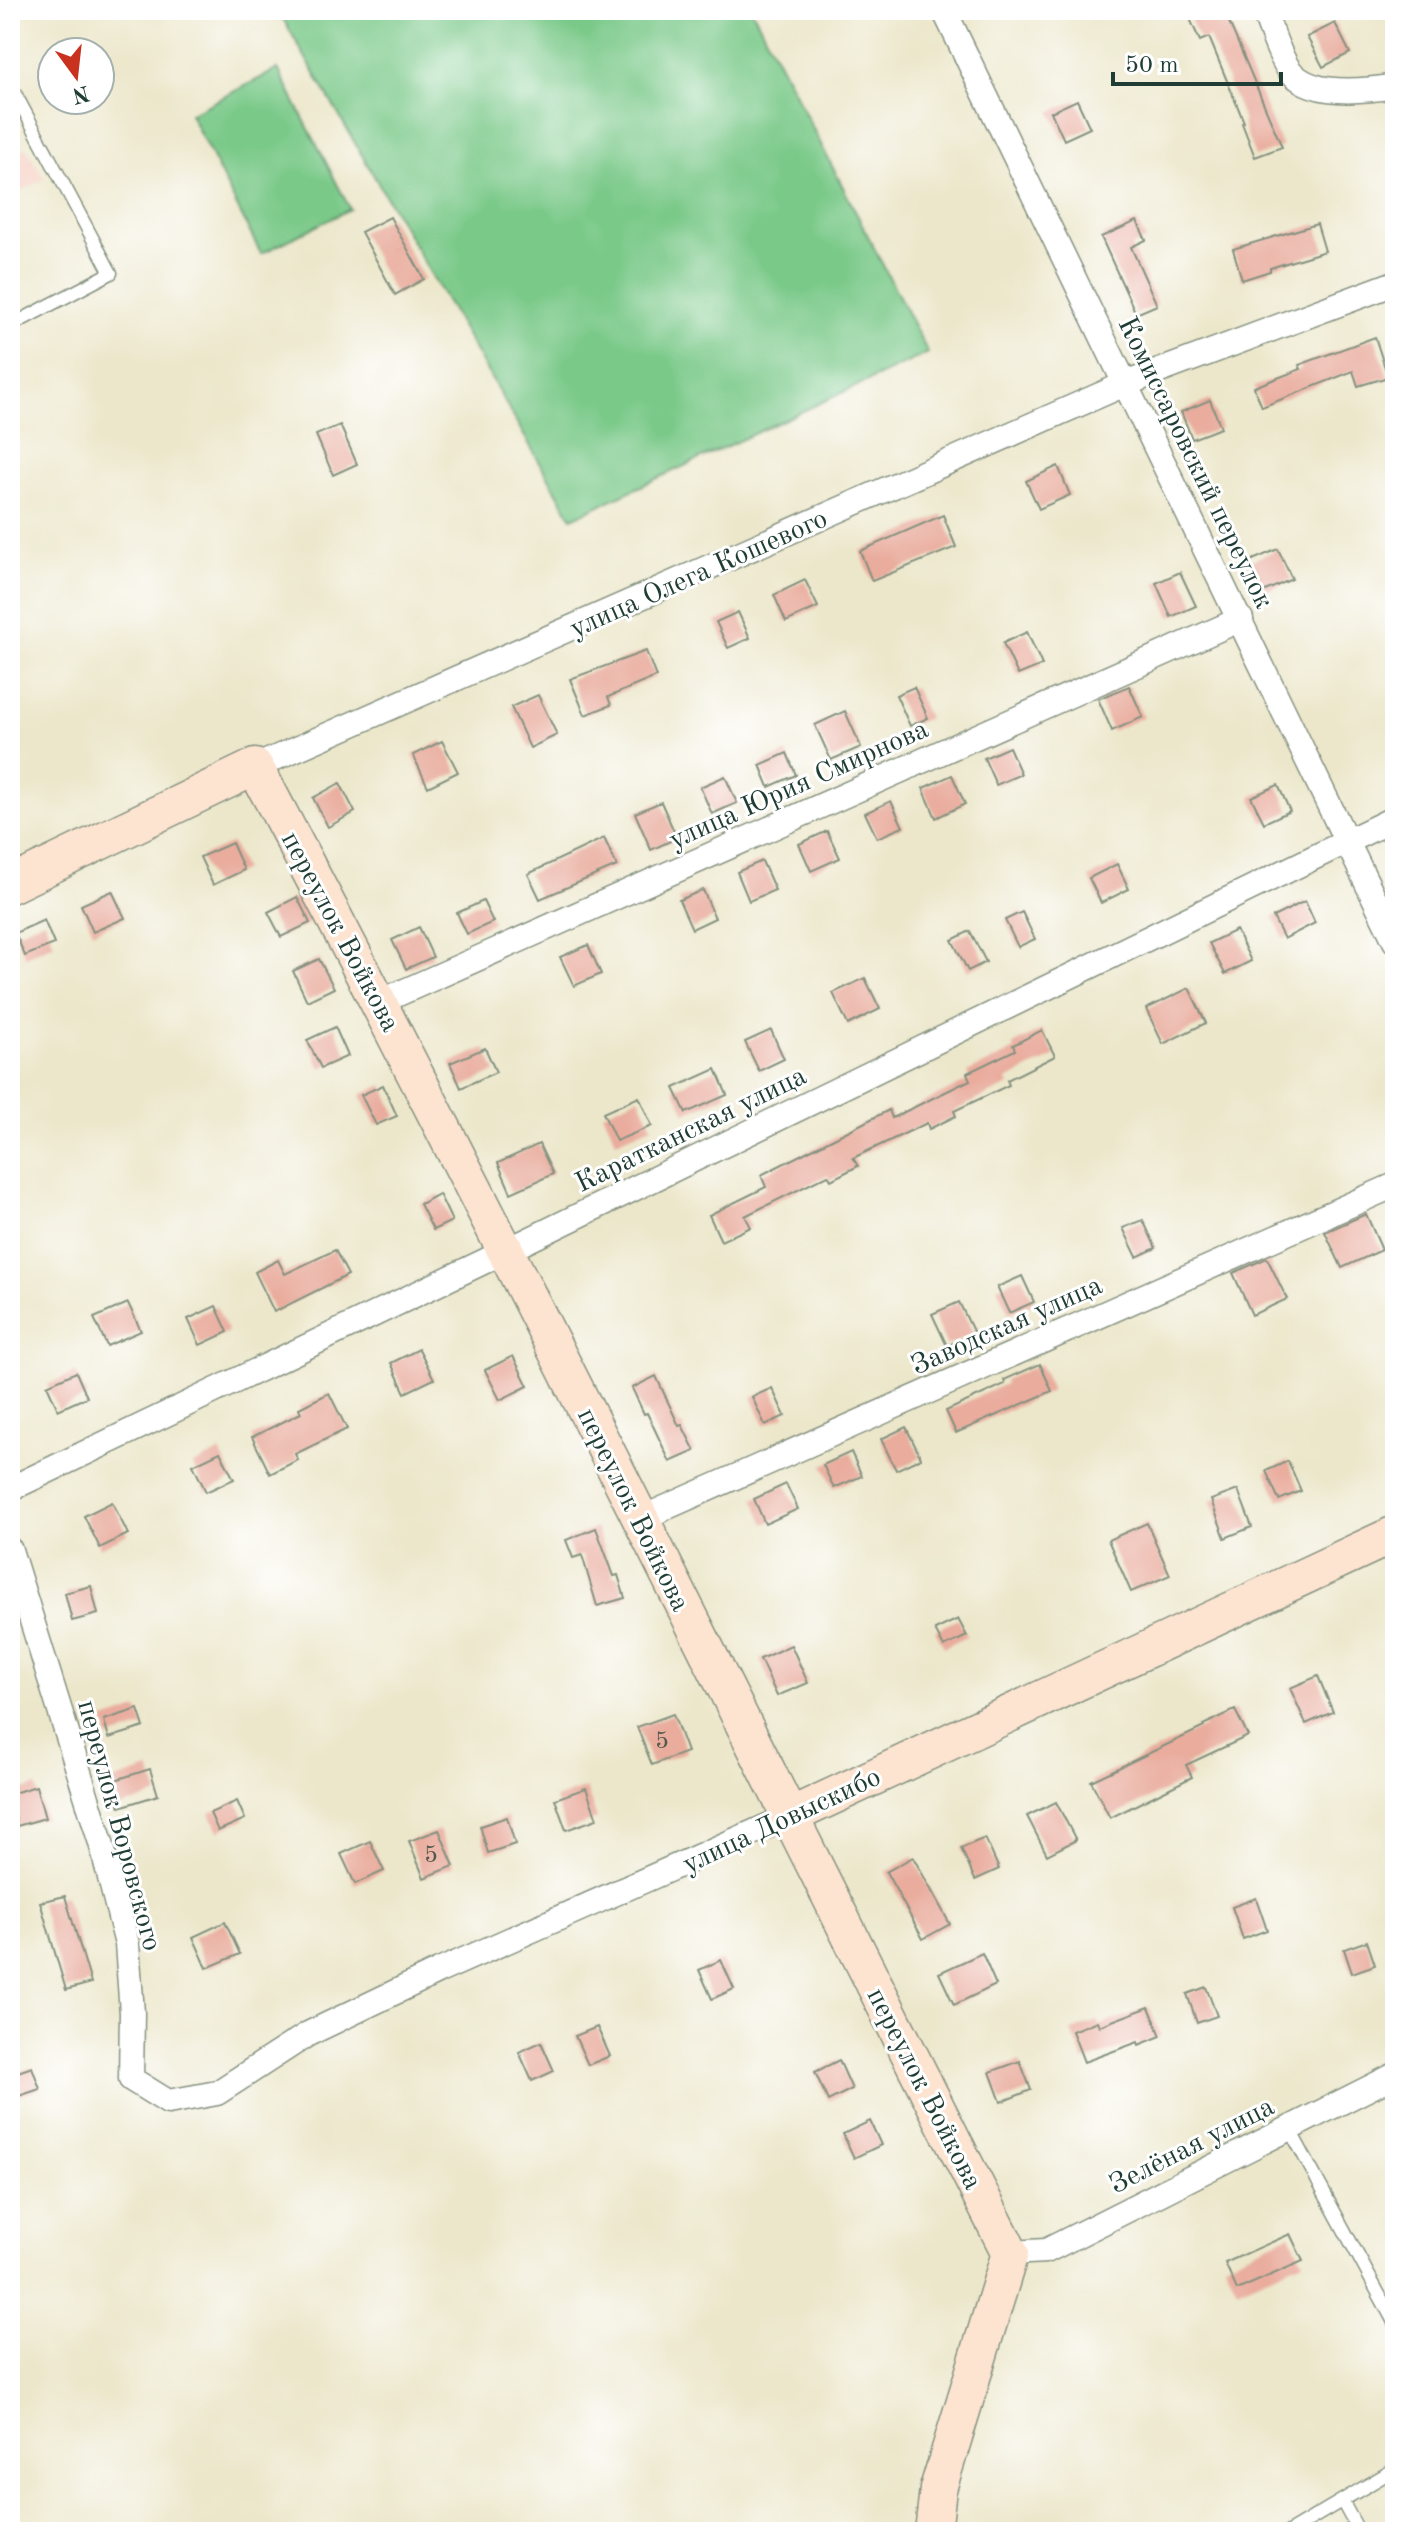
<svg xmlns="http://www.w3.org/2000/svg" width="1405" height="2542" viewBox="0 0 1405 2542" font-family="'Old Standard TT',serif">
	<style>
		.built { fill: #f6d1c5 }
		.green { fill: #7ac989; stroke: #4c835e; stroke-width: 2 }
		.building { fill: #e9ac9d }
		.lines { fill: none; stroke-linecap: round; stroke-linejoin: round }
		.lane-casing { stroke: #869280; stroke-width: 15 }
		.street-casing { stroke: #869280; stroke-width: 27 }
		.secondary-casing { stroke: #869280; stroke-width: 39 }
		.lane { stroke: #fff; stroke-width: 12 }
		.street { stroke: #fff; stroke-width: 24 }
		.secondary { stroke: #fde4d1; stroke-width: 36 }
		.labels { text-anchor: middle; stroke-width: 6; stroke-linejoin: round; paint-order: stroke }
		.number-label { font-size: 24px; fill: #52594e }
		.street-label { font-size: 28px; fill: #1f3d34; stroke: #fff }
	</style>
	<rect width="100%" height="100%" fill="#fff"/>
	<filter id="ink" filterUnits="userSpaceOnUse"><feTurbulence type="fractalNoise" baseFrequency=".0125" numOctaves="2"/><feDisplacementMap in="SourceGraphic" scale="16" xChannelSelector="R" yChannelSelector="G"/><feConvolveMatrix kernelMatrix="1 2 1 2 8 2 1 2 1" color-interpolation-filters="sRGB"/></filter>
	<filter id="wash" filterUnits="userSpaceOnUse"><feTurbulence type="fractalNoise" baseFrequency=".006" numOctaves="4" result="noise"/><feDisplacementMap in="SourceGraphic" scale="32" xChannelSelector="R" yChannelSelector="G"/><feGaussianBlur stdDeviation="1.8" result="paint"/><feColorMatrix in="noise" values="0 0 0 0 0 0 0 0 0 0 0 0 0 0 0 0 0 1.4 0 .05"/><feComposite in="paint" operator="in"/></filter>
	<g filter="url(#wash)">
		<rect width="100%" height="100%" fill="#ece7cb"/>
		<polygon class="built" points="26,147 44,179 10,197 10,156"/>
		<g class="green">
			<polygon points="278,10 752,10 928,353 572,518"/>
			<polygon points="278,69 350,209 261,254 190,114"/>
		</g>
		<g id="blocks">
			<g class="building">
				<polygon points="1186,10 1224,10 1282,147 1255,157 1242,123 1244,122 1209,37 1200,41"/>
				<polygon points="1335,23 1350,53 1323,67 1307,37"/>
				<polygon points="1077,100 1090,128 1064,140 1051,112"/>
				<polygon points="390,217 424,279 395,295 361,232"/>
				<polygon points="1137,221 1146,240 1131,247 1157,305 1136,314 1101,237"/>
				<polygon points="1317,224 1325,251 1270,268 1270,271 1242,280 1233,249"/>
				<polygon points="1375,337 1388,377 1358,386 1353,371 1262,407 1254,387 1301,369 1299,365"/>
				<polygon points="1210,400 1221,428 1192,439 1181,412"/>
				<polygon points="340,425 357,464 333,475 316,435"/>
				<polygon points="1058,466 1070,495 1039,509 1026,481"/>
				<polygon points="943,515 956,547 872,581 860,551"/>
				<polygon points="1278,549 1292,579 1261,593 1248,562"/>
				<polygon points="1180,572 1196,606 1171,617 1156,583"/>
				<polygon points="805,580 818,607 786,622 774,595"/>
				<polygon points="738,612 750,638 728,648 716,622"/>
				<polygon points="1027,632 1042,665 1018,675 1003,643"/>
				<polygon points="646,651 656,677 608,697 611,705 585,715 570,679"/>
				<polygon points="1129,686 1143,717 1112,731 1098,699"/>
				<polygon points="914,687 928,718 910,726 896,695"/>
				<polygon points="538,695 557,735 530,748 511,707"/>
				<polygon points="845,711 861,747 831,760 815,725"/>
				<polygon points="442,741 458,772 428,787 413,755"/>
				<polygon points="1009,747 1021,774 996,785 984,758"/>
				<polygon points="787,753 796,775 769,787 760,765"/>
				<polygon points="952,775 965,804 936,818 923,788"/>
				<polygon points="725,776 737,803 712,814 700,787"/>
				<polygon points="340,783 355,812 328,827 313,798"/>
				<polygon points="1278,785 1290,811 1264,823 1251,797"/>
				<polygon points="891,801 903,827 877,838 865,813"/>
				<polygon points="661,802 677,838 651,850 635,813"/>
				<polygon points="827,831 840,858 811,871 799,844"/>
				<polygon points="604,838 617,866 540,899 528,874"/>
				<polygon points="232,843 244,870 213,885 200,857"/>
				<polygon points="762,861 775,890 749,901 737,872"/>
				<polygon points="1117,864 1129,889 1101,903 1089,878"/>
				<polygon points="703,890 715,918 692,929 679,900"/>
				<polygon points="112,891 125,918 93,932 81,905"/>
				<polygon points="297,897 310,923 281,937 268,912"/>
				<polygon points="483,901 493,922 467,934 457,913"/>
				<polygon points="1305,901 1315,923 1284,939 1273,917"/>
				<polygon points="1022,912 1035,939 1018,947 1005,920"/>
				<polygon points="44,920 54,944 25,956 15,933"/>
				<polygon points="419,927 433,957 406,969 392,940"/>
				<polygon points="1236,930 1251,961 1225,974 1209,943"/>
				<polygon points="970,931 986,962 968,971 952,940"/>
				<polygon points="588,945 601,974 574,986 560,957"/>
				<polygon points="319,959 334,988 307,1001 293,971"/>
				<polygon points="865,978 880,1009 848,1025 833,993"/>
				<polygon points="1189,988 1206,1023 1163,1044 1146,1009"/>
				<polygon points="335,1027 348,1056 321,1068 307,1040"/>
				<polygon points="771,1030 784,1059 759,1071 745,1042"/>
				<polygon points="1042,1030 1055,1056 1007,1080 1009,1085 954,1111 956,1116 929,1129 927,1123 853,1158 858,1166 831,1180 828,1175 745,1216 751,1227 721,1241 709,1215 766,1187 761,1175 889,1110 892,1118 970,1080 967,1073 1015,1050 1013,1045"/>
				<polygon points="485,1048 496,1072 461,1088 450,1063"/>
				<polygon points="716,1069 727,1095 686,1113 674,1088"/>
				<polygon points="383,1085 397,1116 376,1125 361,1095"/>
				<polygon points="639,1097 652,1126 616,1141 603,1113"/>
				<polygon points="539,1144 553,1174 511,1193 498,1163"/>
				<polygon points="439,1194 452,1221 433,1230 420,1204"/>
				<polygon points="1366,1214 1382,1250 1342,1268 1325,1232"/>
				<polygon points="1143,1220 1156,1248 1137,1257 1123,1228"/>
				<polygon points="335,1250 348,1275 274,1312 255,1272 278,1260 285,1274"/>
				<polygon points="1267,1258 1287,1299 1252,1315 1233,1273"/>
				<polygon points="1022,1276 1034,1302 1009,1313 997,1287"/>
				<polygon points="959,1302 974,1333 947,1346 932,1314"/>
				<polygon points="128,1303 141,1331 107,1346 94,1318"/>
				<polygon points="216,1306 228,1332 200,1345 188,1319"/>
				<polygon points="419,1349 434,1379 405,1393 391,1363"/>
				<polygon points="513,1356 528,1386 500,1400 485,1370"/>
				<polygon points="1040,1364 1052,1391 956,1433 946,1411 1005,1384 1004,1380"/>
				<polygon points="76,1372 87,1397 58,1410 47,1385"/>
				<polygon points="656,1376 679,1426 682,1425 695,1451 670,1462 647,1413 644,1414 632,1388"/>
				<polygon points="772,1388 785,1416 765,1425 752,1397"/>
				<polygon points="329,1393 347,1429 295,1454 298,1460 270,1474 252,1437 301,1413 299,1408"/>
				<polygon points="906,1427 921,1458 896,1470 881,1439"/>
				<polygon points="220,1452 234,1479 206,1492 193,1465"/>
				<polygon points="851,1452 862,1476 834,1488 823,1465"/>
				<polygon points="1288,1461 1301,1491 1279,1500 1266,1471"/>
				<polygon points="786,1484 798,1509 765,1524 754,1499"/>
				<polygon points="1238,1490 1252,1527 1225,1538 1211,1500"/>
				<polygon points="112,1502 128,1534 100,1548 84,1516"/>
				<polygon points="1147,1523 1170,1575 1131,1592 1108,1540"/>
				<polygon points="596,1528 614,1576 618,1575 625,1598 597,1606 582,1555 573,1558 566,1540"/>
				<polygon points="91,1586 98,1614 72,1621 65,1593"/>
				<polygon points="958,1619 967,1636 944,1647 935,1630"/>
				<polygon points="791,1645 808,1683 777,1696 760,1659"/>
				<polygon points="1318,1676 1333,1712 1306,1724 1290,1688"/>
				<polygon points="138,1709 144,1727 109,1738 104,1720"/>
				<polygon points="1235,1710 1248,1736 1186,1765 1192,1777 1110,1818 1091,1781 1204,1727 1203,1725"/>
				<polygon points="673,1714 687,1752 652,1765 637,1727"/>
				<polygon points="150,1769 158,1795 120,1807 112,1781"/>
				<polygon points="36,1786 45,1818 17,1826 10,1794"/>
				<polygon points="586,1788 597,1819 566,1830 555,1799"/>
				<polygon points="237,1801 245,1819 218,1831 210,1813"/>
				<polygon points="1056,1802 1076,1840 1047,1855 1027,1816"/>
				<polygon points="507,1817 515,1844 488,1853 480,1826"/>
				<polygon points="439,1830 454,1866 424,1878 409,1841"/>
				<polygon points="985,1838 999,1869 975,1880 961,1848"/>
				<polygon points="370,1841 384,1871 355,1884 341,1854"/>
				<polygon points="913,1857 950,1924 923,1939 886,1872"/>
				<polygon points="65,1896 91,1983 66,1990 40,1902"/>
				<polygon points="1256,1898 1267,1930 1243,1939 1232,1907"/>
				<polygon points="225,1922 240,1954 207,1968 193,1937"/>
				<polygon points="1367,1941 1375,1965 1352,1973 1344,1949"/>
				<polygon points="982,1953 996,1985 954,2005 939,1973"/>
				<polygon points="721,1960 734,1989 712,1999 699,1970"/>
				<polygon points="1206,1987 1217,2016 1197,2023 1187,1994"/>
				<polygon points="1149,2007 1161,2036 1139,2045 1138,2042 1084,2062 1072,2031 1097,2021 1099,2026"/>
				<polygon points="597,2027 610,2056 588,2065 575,2036"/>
				<polygon points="541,2042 554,2071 532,2081 519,2052"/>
				<polygon points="839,2060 852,2089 828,2101 815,2072"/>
				<polygon points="1020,2061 1031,2090 1001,2102 990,2072"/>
				<polygon points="32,2067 40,2089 19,2096 12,2074"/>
				<polygon points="870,2121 881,2145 854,2158 843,2134"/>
				<polygon points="1290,2234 1303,2261 1237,2290 1225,2263"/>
			</g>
		</g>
	</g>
	<g filter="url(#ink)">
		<use href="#blocks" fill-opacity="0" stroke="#869280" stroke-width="2"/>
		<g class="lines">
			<defs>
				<g id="lane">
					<polyline points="10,84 111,273 10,326"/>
					<polyline points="1289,2128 1395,2324"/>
					<polyline points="1342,2501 1359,2532"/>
					<polyline points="1289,2532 1395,2469"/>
				</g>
				<g id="street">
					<polyline points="944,10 1395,941"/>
					<path d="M1263,10C1271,28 1277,51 1288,68C1308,98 1365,91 1395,86"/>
					<polyline points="255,767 1125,384 1395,283"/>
					<polyline points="380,1002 1241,619"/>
					<polyline points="10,1489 506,1251 1395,818"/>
					<polyline points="640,1519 1395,1185"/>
					<polyline points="10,1550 101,1843 127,1944 132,2013 131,2079 168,2102 217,2093 308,2034 439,1971 788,1817"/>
					<polyline points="1010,2253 1046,2251 1395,2075"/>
				</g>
				<g id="secondary">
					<path d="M10,885L255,767C515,1258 758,1758 1010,2253L938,2489L933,2532"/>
					<polyline points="788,1817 1395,1534"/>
				</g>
			</defs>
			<use href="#lane" class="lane-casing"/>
			<use href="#street" class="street-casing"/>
			<use href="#secondary" class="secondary-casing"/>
			<use href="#lane" class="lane"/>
			<use href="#street" class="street"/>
			<use href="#secondary" class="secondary"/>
		</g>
	</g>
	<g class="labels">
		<g class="number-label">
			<text x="662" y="1748">5</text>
			<text x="431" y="1862">5</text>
		</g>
		<g class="street-label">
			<text transform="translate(1197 462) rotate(64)" y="10">Комиссаровский переулок</text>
			<text transform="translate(698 572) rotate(-24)" y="10">улица Олега Кошевого</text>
			<text transform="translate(798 783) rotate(-24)" y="10">улица Юрия Смирнова</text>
			<text transform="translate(342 931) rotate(62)" y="10">переулок Войкова</text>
			<text transform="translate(690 1128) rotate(-26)" y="10">Каратканская улица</text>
			<text transform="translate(1006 1324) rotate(-24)" y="10">Заводская улица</text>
			<text transform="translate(635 1509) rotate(64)" y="10">переулок Войкова</text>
			<text transform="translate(781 1819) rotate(-25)" y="10">улица Довыскибо</text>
			<text transform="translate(121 1825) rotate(75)" y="10">переулок Воровского</text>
			<text transform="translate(926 2088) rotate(63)" y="10">переулок Войкова</text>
			<text transform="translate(1191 2144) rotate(-27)" y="10">Зелёная улица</text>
		</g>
	</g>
	<rect width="1405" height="2542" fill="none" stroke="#fff" stroke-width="40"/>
	<g transform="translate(76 76) rotate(165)"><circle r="38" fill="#ffffff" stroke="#a5b1ae" stroke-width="2"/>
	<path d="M0-6L14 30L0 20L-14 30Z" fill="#c8321e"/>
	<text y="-12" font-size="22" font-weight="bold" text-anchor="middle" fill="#1f3d34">N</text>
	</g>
	<path d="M1113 72v12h168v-12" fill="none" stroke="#1f3d34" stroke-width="4"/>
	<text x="1125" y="72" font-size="24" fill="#1f3d34" stroke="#ffffff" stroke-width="6" paint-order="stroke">50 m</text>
</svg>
